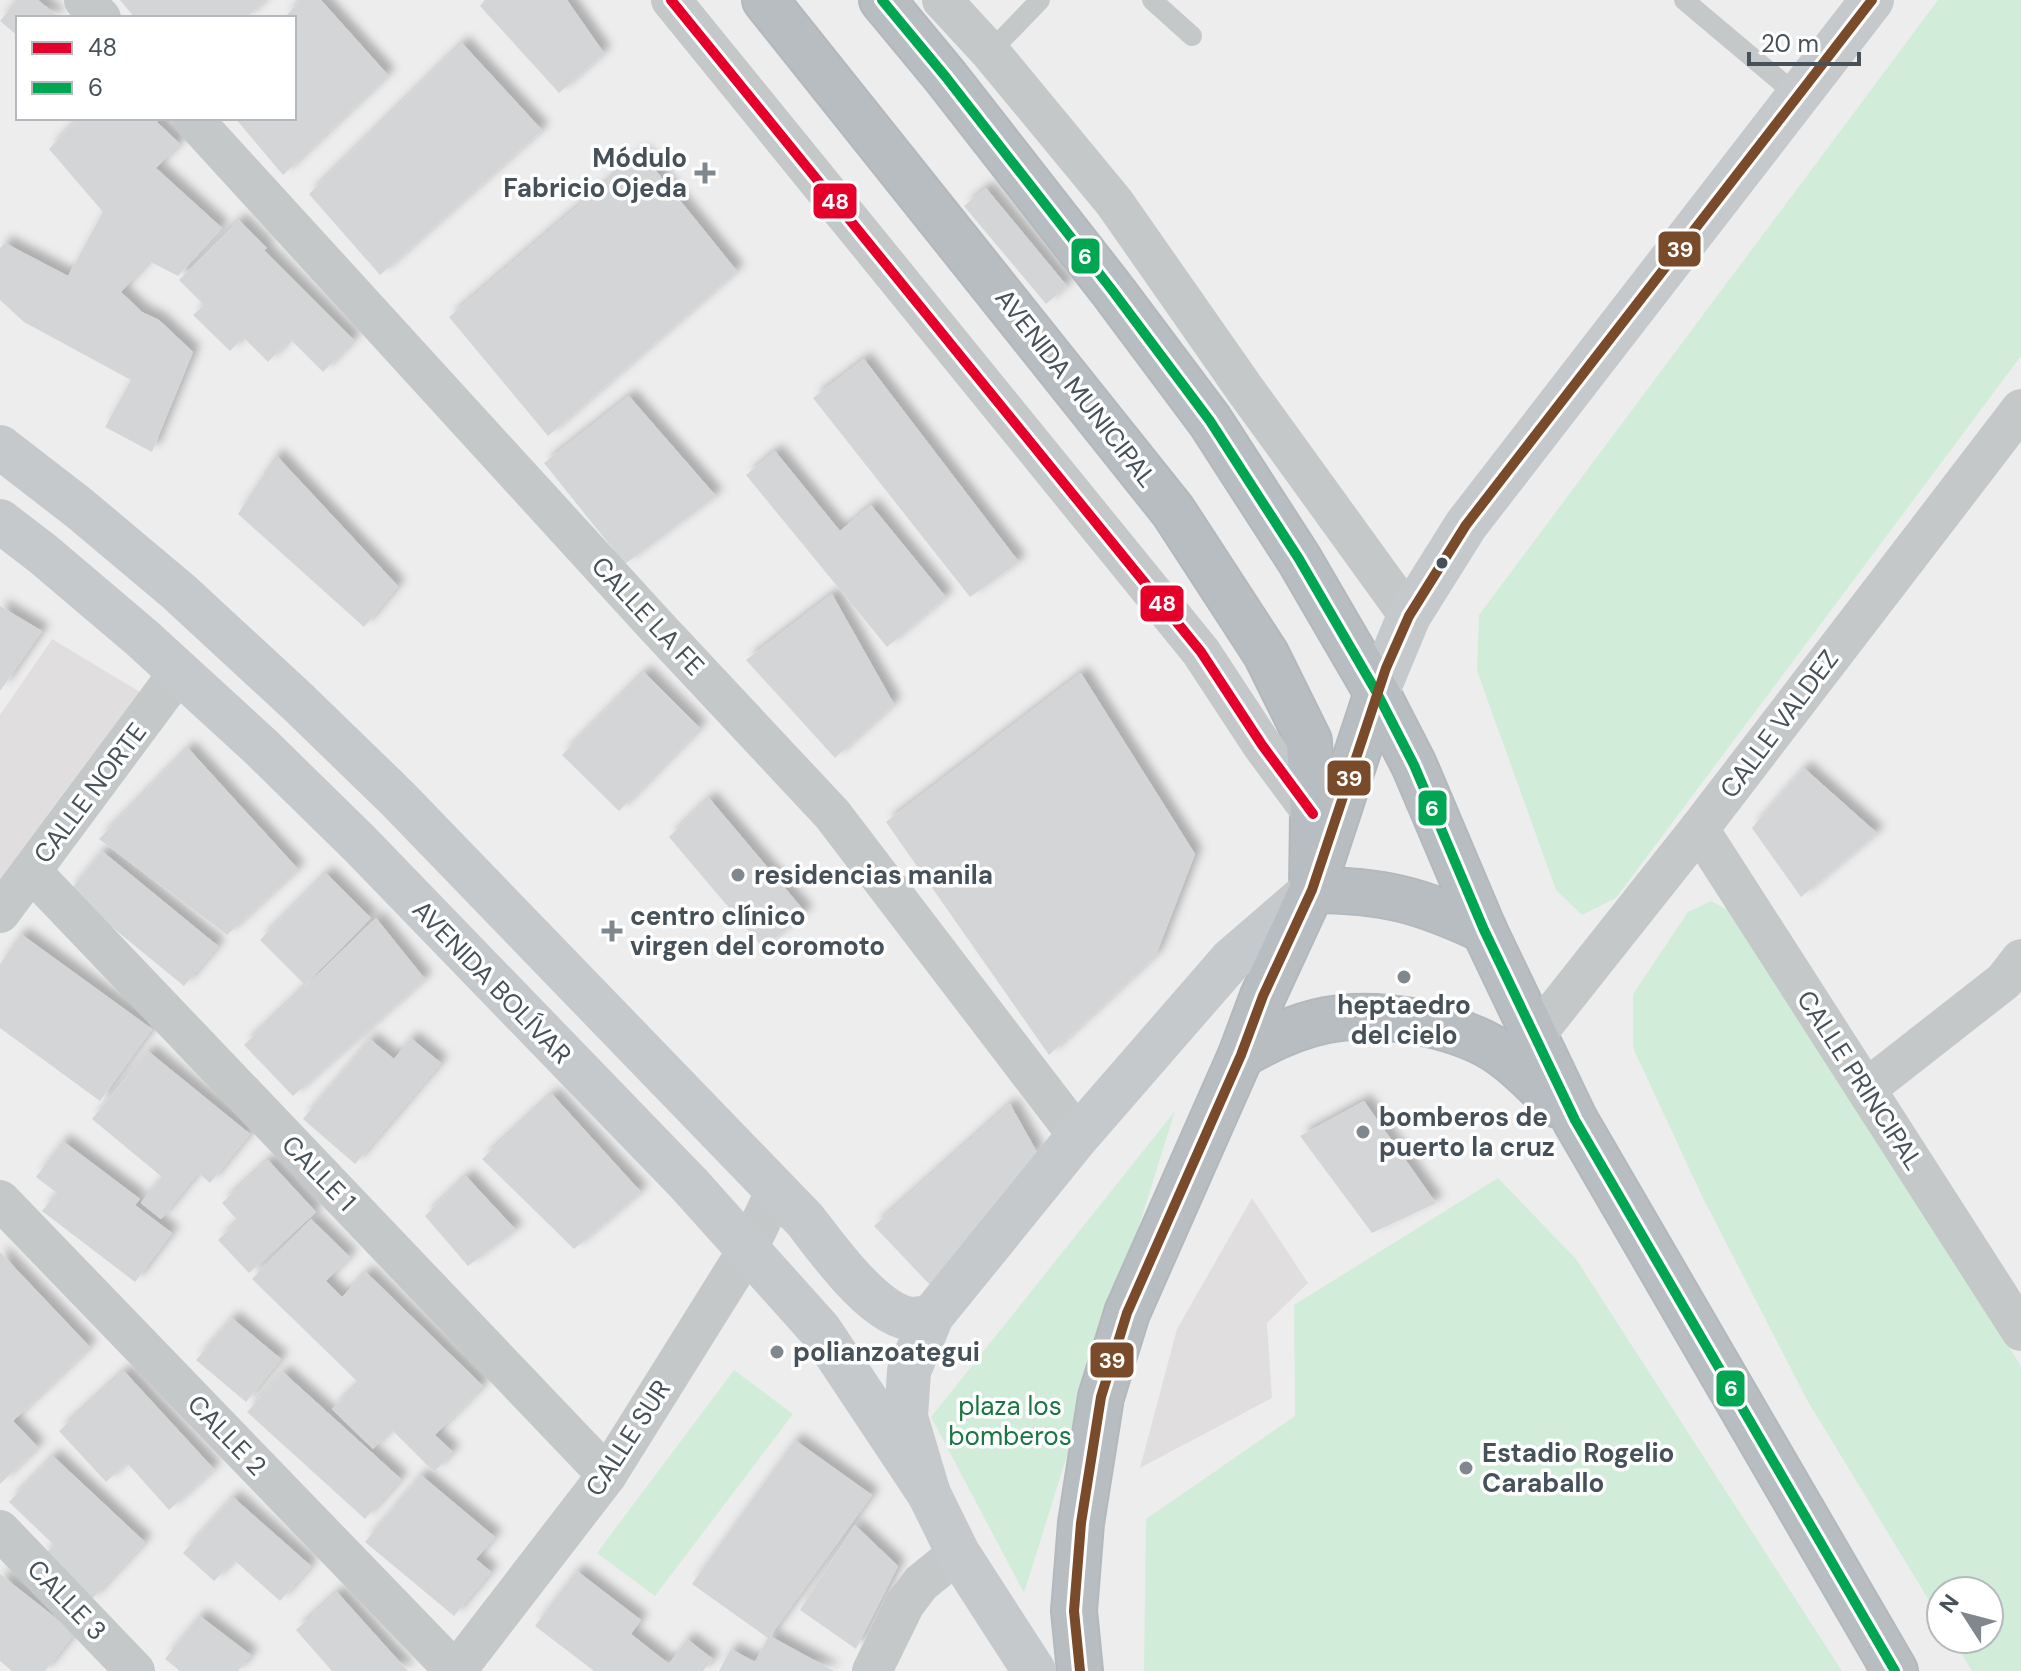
<svg xmlns="http://www.w3.org/2000/svg" width="2021" height="1671" viewBox="0 0 2021 1671" font-family="'DM Sans',sans-serif">
	<style>
		.education { fill: #e0dedf }
		.green { fill: #d2ecda }
		.building { fill: #d4d5d6; filter: url(#shadow) }
		.lines { fill: none; stroke-linecap: round; stroke-linejoin: round }
		.highway-casing { stroke: #b3b8bc; stroke-width: 48 }
		.lane { stroke: #c5c8c9; stroke-width: 20 }
		.street { stroke: #c5c8c9; stroke-width: 40 }
		.secondary { stroke: #c6c9cc; stroke-width: 44 }
		.highway { stroke: #b8bdc1; stroke-width: 44 }
		.bus-1-casing { stroke: #fff; stroke-width: 16 }
		.bus-2-casing { stroke: #fff; stroke-width: 16 }
		.bus-3-casing { stroke: #fff; stroke-width: 16 }
		.bus-1 { stroke: #e4002b; stroke-width: 10 }
		.bus-2 { stroke: #00a651; stroke-width: 10 }
		.bus-3 { stroke: #7a4b2a; stroke-width: 10 }
		.poi-dot { fill: #81888d; stroke: #fff; stroke-width: 3 }
		.bus-dot { fill: #465159; stroke: #fff; stroke-width: 3 }
		.labels { text-anchor: middle; stroke-width: 7; stroke-linejoin: round; paint-order: stroke }
		.poi-label { font-size: 26px; font-weight: bold; fill: #465159; stroke: #fff; text-anchor: start }
		.street-label { font-size: 26px; fill: #465159; stroke: #fff }
		.park-label { font-size: 26px; fill: #1b7642; stroke: #fff }
		.line-badge { stroke: #fff; stroke-width: 3 }
		.badge-label { font-size: 22px; text-anchor: middle; font-weight: bold; fill: #fff }
	</style>
	<defs>
		<filter id="shadow"><feDropShadow dx="7" dy="-7" stdDeviation="4" flood-color="#0004"/></filter>
	</defs>
	<rect width="100%" height="100%" fill="#eeeded"/>
	<g class="education">
		<polygon points="52,639 145,695 0,884 0,715"/>
		<polygon points="1252,1198 1308,1283 1267,1323 1272,1398 1140,1468 1177,1329"/>
	</g>
	<g class="green">
		<polygon points="1938,0 2021,0 2021,356 1616,898 1582,915 1556,890 1477,671 1479,615"/>
		<polygon points="1711,901 1728,910 2021,1366 2021,1671 1972,1671 1953,1639 1989,1639 1989,1591 1941,1591 1941,1620 1807,1400 1702,1196 1633,1048 1633,994 1688,912"/>
		<polygon points="1175,1111 1024,1593 931,1417"/>
		<polygon points="1498,1178 1576,1259 1842,1671 1144,1671 1146,1519 1295,1416 1294,1305"/>
		<polygon points="734,1370 793,1414 655,1596 597,1553"/>
	</g>
	<g class="building">
		<polygon points="17,0 38,0 60,18 18,18 18,36 0,21"/>
		<polygon points="120,0 265,0 246,18 135,18"/>
		<polygon points="301,0 321,0 388,75 283,175 235,118 294,118 294,18 284,18"/>
		<polygon points="485,0 567,0 604,53 559,93 480,6"/>
		<polygon points="462,43 542,130 380,275 309,194"/>
		<polygon points="79,118 159,118 157,122 180,144 156,168 222,228 178,276 149,261 121,292 142,312 159,320 193,352 152,452 105,427 131,380 24,322 0,300 0,248 5,243 68,276 103,212 49,149"/>
		<polygon points="641,152 737,271 548,436 449,317"/>
		<polygon points="986,188 1067,286 1046,304 964,206"/>
		<polygon points="239,220 267,248 264,250 354,340 323,372 290,339 268,362 243,337 230,351 193,315 204,305 179,280"/>
		<polygon points="864,359 1019,562 970,597 813,398"/>
		<polygon points="629,396 716,496 625,564 544,463"/>
		<polygon points="775,451 840,531 871,505 946,597 887,647 746,475"/>
		<polygon points="276,455 398,586 364,627 238,514"/>
		<polygon points="832,594 894,704 835,758 746,660"/>
		<polygon points="0,606 42,631 0,691"/>
		<polygon points="644,672 700,728 619,811 562,755"/>
		<polygon points="1081,673 1195,854 1156,955 1049,1055 886,822"/>
		<polygon points="188,748 298,869 227,935 99,839"/>
		<polygon points="1804,768 1877,833 1801,897 1752,828"/>
		<polygon points="709,798 806,913 763,948 669,837"/>
		<polygon points="102,851 218,946 184,986 69,892"/>
		<polygon points="326,873 371,918 305,985 260,940"/>
		<polygon points="376,918 425,979 293,1096 244,1045"/>
		<polygon points="21,934 152,1029 100,1101 0,1028 0,964"/>
		<polygon points="411,1038 441,1063 355,1164 303,1119 370,1039 394,1059"/>
		<polygon points="148,1051 250,1134 210,1183 198,1173 161,1219 141,1203 162,1177 92,1119"/>
		<polygon points="552,1094 641,1192 574,1249 482,1159"/>
		<polygon points="1364,1101 1436,1203 1372,1233 1300,1136"/>
		<polygon points="1010,1104 1037,1152 931,1286 874,1226"/>
		<polygon points="63,1141 140,1199 135,1205 172,1233 135,1282 42,1211 57,1193 36,1177"/>
		<polygon points="268,1160 316,1212 249,1273 218,1240 238,1221 222,1203"/>
		<polygon points="466,1176 516,1230 468,1266 425,1216"/>
		<polygon points="311,1219 350,1257 326,1281 342,1297 366,1272 483,1386 435,1435 453,1452 434,1472 391,1429 373,1449 332,1409 359,1383 252,1279"/>
		<polygon points="0,1252 90,1347 13,1421 38,1447 0,1484"/>
		<polygon points="232,1318 281,1359 246,1402 196,1360"/>
		<polygon points="124,1371 214,1469 169,1510 127,1463 106,1482 59,1431"/>
		<polygon points="283,1372 401,1479 365,1519 247,1412"/>
		<polygon points="795,1440 872,1495 770,1636 834,1671 719,1671 731,1649 755,1662 768,1638 692,1584"/>
		<polygon points="53,1456 145,1542 90,1601 43,1556 54,1545 9,1502"/>
		<polygon points="421,1475 495,1537 476,1559 491,1572 454,1616 365,1542"/>
		<polygon points="233,1497 311,1566 280,1601 234,1560 214,1581 183,1553"/>
		<polygon points="855,1525 898,1566 856,1649 800,1610"/>
		<polygon points="577,1571 641,1620 631,1634 669,1664 687,1639 713,1659 703,1671 594,1671 535,1626"/>
		<polygon points="0,1574 75,1633 45,1671 12,1671 0,1661"/>
		<polygon points="337,1592 408,1671 332,1671 296,1630"/>
		<polygon points="200,1616 251,1655 238,1671 180,1671 165,1659"/>
	</g>
	<g class="lines">
		<defs>
			<g id="highway">
				<polyline points="765,0 1173,511 1266,654 1309,741 1313,814 1312,890"/>
				<polyline points="882,0 945,76 1112,290 1210,421 1299,559 1377,693 1414,765 1484,930 1575,1120 1895,1671"/>
				<path d="M1312,890C1383,890 1420,900 1484,930"/>
				<path d="M1241,1055C1303,1019 1347,1009 1418,1022C1445,1027 1469,1034 1493,1048C1517,1063 1538,1086 1558,1105"/>
				<polyline points="1080,1671 1074,1611 1081,1523 1101,1397 1127,1313 1241,1055 1263,996 1312,890 1377,693"/>
			</g>
		</defs>
		<use href="#highway" class="highway-casing"/>
		<g class="lane">
			<polyline points="1152,0 1192,36"/>
			<polyline points="1684,0 1798,96"/>
			<polyline points="990,52 1040,0"/>
		</g>
		<g class="street">
			<polyline points="84,0 101,18"/>
			<polyline points="671,0 1201,652 1262,745 1313,814"/>
			<polyline points="942,0 990,52 1114,202 1244,388 1409,616"/>
			<polyline points="192,118 657,627 832,814 1078,1136"/>
			<polyline points="1699,829 2021,1331"/>
			<polyline points="31,871 607,1475"/>
			<polyline points="0,913 179,672"/>
			<polyline points="1534,1037 1699,829 2021,409"/>
			<polyline points="1866,1089 2004,981 2021,959"/>
			<polyline points="0,1200 455,1671"/>
			<polyline points="0,1530 135,1671"/>
			<polyline points="456,1671 607,1475 748,1249 776,1190"/>
			<polyline points="872,1671 905,1604 921,1583 958,1553"/>
		</g>
		<g class="secondary">
			<path d="M0,447L79,508L179,592L298,702L397,798L805,1220C827,1248 875,1317 913,1319C919,1319 926,1317 932,1316"/>
			<polyline points="0,521 43,554 142,638 261,747 360,844 689,1184 820,1330 929,1494"/>
			<polyline points="1377,693 1409,616 1466,525 1872,0"/>
			<polyline points="1034,1671 958,1553 929,1494 906,1417 909,1371 932,1316 1078,1136 1231,960 1312,890"/>
		</g>
		<use href="#highway" class="highway"/>
		<defs>
			<polyline id="bus-1" points="671,0 1201,652 1262,745 1313,814"/>
			<polyline id="bus-2" points="882,0 945,76 1112,290 1210,421 1299,559 1377,693 1414,765 1484,930 1575,1120 1895,1671"/>
			<polyline id="bus-3" points="1080,1671 1074,1611 1081,1523 1101,1397 1127,1313 1241,1055 1263,996 1312,890 1386,668 1409,616 1466,525 1872,0"/>
		</defs>
		<use href="#bus-1" class="bus-1-casing"/>
		<use href="#bus-2" class="bus-2-casing"/>
		<use href="#bus-3" class="bus-3-casing"/>
		<use href="#bus-1" class="bus-1"/>
		<use href="#bus-2" class="bus-2"/>
		<use href="#bus-3" class="bus-3"/>
	</g>
	<g class="poi-dot">
		<path d="M701 161h8v8h8v8h-8v8h-8v-8h-8v-8h8z"/>
		<circle cx="738" cy="875" r="8"/>
		<path d="M608 919h8v8h8v8h-8v8h-8v-8h-8v-8h8z"/>
		<circle cx="1404" cy="977" r="8"/>
		<circle cx="1363" cy="1132" r="8"/>
		<circle cx="777" cy="1352" r="8"/>
		<circle cx="1466" cy="1468" r="8"/>
	</g>
	<circle class="bus-dot" cx="1442" cy="563" r="7"/>
	<g class="labels">
		<g class="poi-label">
			<text x="687" y="167" text-anchor="end">Módulo<tspan x="687" dy="30">Fabricio Ojeda</tspan></text>
			<text x="754" y="884">residencias manila</text>
			<text x="630" y="925">centro clínico<tspan x="630" dy="30">virgen del coromoto</tspan></text>
			<text x="1404" y="1014" text-anchor="middle">heptaedro<tspan x="1404" dy="30">del cielo</tspan></text>
			<text x="1379" y="1126">bomberos de<tspan x="1379" dy="30">puerto la cruz</tspan></text>
			<text x="793" y="1361">polianzoategui</text>
			<text x="1482" y="1462">Estadio Rogelio<tspan x="1482" dy="30">Caraballo</tspan></text>
		</g>
		<g class="street-label">
			<text transform="translate(1076 388) rotate(52)" y="9">AVENIDA MUNICIPAL</text>
			<text transform="translate(648 616) rotate(47)" y="9">CALLE LA FE</text>
			<text transform="translate(1779 724) rotate(-53)" y="9">CALLE VALDEZ</text>
			<text transform="translate(90 793) rotate(-53)" y="9">CALLE NORTE</text>
			<text transform="translate(492 982) rotate(46)" y="9">AVENIDA BOLÍVAR</text>
			<text transform="translate(1860 1080) rotate(57)" y="9">CALLE PRINCIPAL</text>
			<text transform="translate(319 1173) rotate(46)" y="9">CALLE 1</text>
			<text transform="translate(227 1435) rotate(46)" y="9">CALLE 2</text>
			<text transform="translate(628 1438) rotate(-57)" y="9">CALLE SUR</text>
			<text transform="translate(67 1600) rotate(46)" y="9">CALLE 3</text>
		</g>
		<g class="park-label">
			<text x="1010" y="1415">plaza los<tspan x="1010" dy="30">bomberos</tspan></text>
		</g>
	</g>
	<g class="line-badge">
		<rect x="812" y="182" width="46" height="38" rx="8" fill="#e4002b"/>
		<rect x="1657" y="230" width="45" height="38" rx="8" fill="#7a4b2a"/>
		<rect x="1070" y="237" width="31" height="38" rx="8" fill="#00a651"/>
		<rect x="1139" y="584" width="46" height="39" rx="8" fill="#e4002b"/>
		<rect x="1326" y="759" width="46" height="38" rx="8" fill="#7a4b2a"/>
		<rect x="1417" y="789" width="31" height="38" rx="8" fill="#00a651"/>
		<rect x="1089" y="1341" width="46" height="38" rx="8" fill="#7a4b2a"/>
		<rect x="1715" y="1369" width="31" height="39" rx="8" fill="#00a651"/>
	</g>
	<g class="badge-label">
		<text x="835" y="209">48</text>
		<text x="1680" y="257">39</text>
		<text x="1085" y="264">6</text>
		<text x="1162" y="611">48</text>
		<text x="1349" y="786">39</text>
		<text x="1432" y="816">6</text>
		<text x="1112" y="1368">39</text>
		<text x="1731" y="1396">6</text>
	</g>
	<rect x="16" y="16" width="280" height="104" fill="#ffffff" stroke="#b5b9bd" stroke-width="2"/>
	<rect x="32" y="42" width="40" height="12" fill="#e4002b" stroke="#b5b9bd" stroke-width="2"/>
	<text x="88" y="56" font-size="24" fill="#465159">48</text>
	<rect x="32" y="82" width="40" height="12" fill="#00a651" stroke="#b5b9bd" stroke-width="2"/>
	<text x="88" y="96" font-size="24" fill="#465159">6</text>
	<g transform="translate(1965 1615) rotate(306)"><circle r="38" fill="#ffffff" stroke="#b5b9bd" stroke-width="2"/>
	<path d="M0-6L14 30L0 20L-14 30Z" fill="#81888d"/>
	<text y="-12" font-size="22" font-weight="bold" text-anchor="middle" fill="#465159">N</text>
	</g>
	<path d="M1749 52v12h110v-12" fill="none" stroke="#465159" stroke-width="4"/>
	<text x="1761" y="52" font-size="24" fill="#465159" stroke="#ffffff" stroke-width="6" paint-order="stroke">20 m</text>
</svg>
